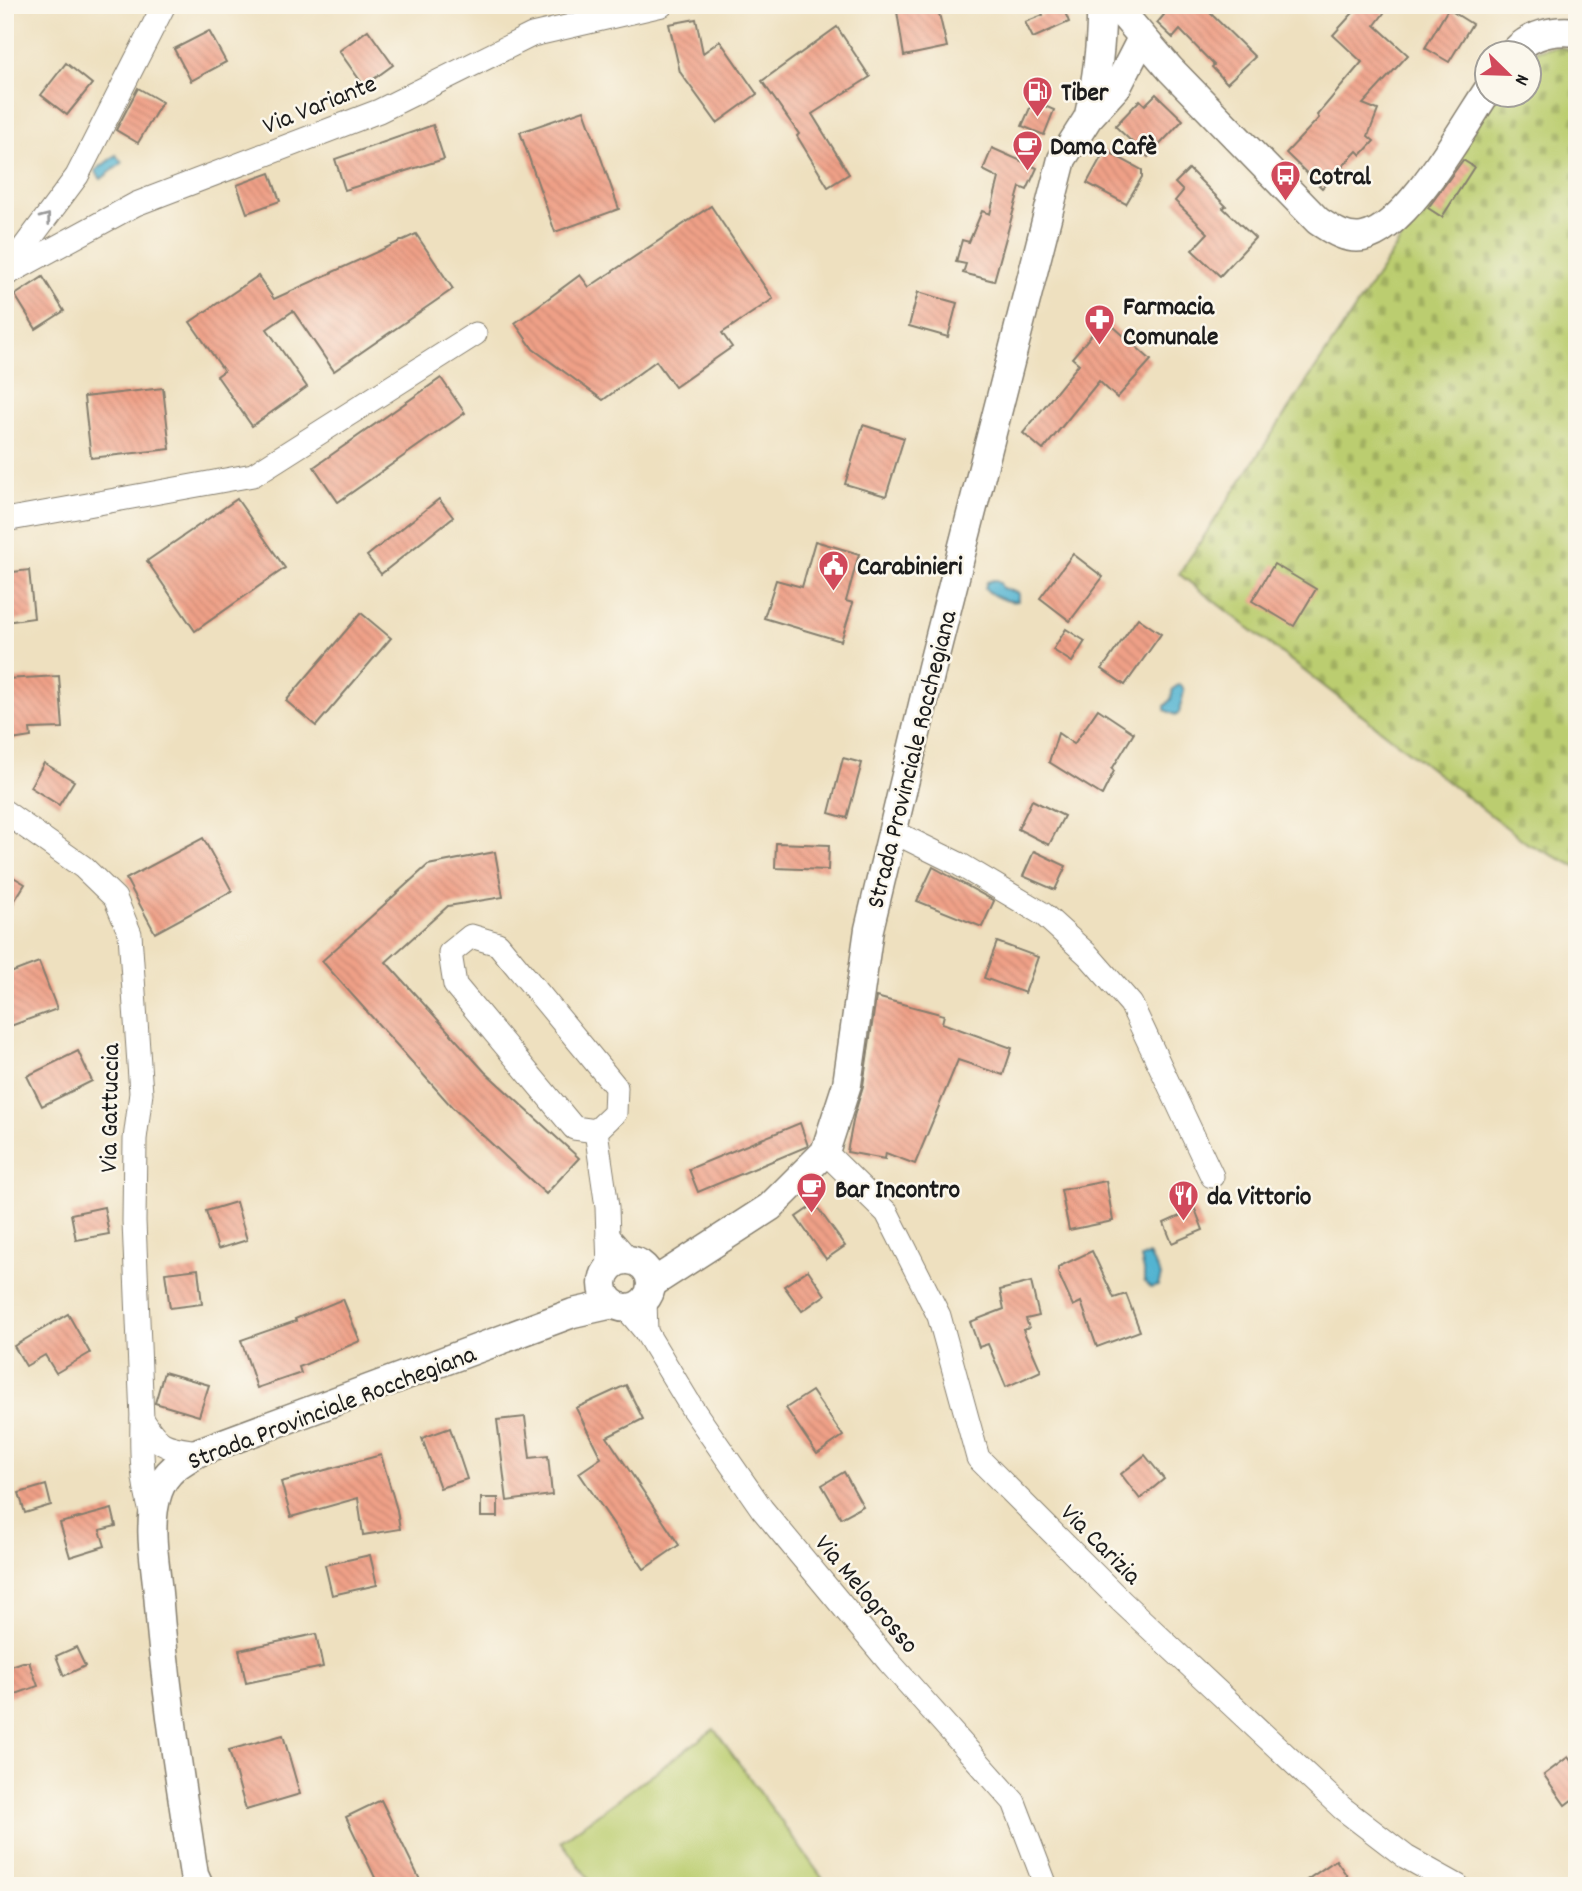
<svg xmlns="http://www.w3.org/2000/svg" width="1582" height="1891" viewBox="0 0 1582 1891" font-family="Dekko,sans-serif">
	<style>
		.grass { fill: #bbcd70; stroke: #6c7446; stroke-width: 2 }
		.cemetery { fill: url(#cemetery-stones); stroke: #6c7446; stroke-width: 2 }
		.water { fill: #53b4d1; stroke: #386876; stroke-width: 2 }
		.building { fill: url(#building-back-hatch) }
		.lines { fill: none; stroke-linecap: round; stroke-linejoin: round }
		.minor-casing { stroke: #857e6e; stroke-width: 25 }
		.major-casing { stroke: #857e6e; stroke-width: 31 }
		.minor { stroke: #fff; stroke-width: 23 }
		.major { stroke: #fff; stroke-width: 28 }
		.oneway { stroke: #999 }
		.labels { text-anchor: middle; stroke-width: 5; stroke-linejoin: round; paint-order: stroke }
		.poi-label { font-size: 26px; font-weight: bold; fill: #1c1c1c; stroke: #fbf7ec; text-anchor: start }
		.street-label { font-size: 26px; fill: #1c1c1c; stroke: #fbf7ec }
	</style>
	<defs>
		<pattern id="cemetery-stones" width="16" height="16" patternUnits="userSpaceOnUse" patternTransform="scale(1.75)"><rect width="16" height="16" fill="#bbcd70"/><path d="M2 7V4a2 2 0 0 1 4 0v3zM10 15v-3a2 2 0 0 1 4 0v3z" fill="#a0af60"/></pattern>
		<pattern id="building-back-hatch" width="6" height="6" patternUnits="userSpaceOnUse" patternTransform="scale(1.75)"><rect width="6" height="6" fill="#efa087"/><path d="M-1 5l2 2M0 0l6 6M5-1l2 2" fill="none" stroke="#cc8974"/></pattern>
	</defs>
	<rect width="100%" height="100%" fill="#fbf7ec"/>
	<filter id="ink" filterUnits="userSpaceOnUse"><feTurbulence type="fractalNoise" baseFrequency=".0143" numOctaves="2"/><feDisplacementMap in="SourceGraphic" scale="14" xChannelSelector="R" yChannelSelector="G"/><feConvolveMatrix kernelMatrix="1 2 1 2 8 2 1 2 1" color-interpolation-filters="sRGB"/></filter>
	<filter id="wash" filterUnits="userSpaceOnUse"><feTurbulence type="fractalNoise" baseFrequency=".00686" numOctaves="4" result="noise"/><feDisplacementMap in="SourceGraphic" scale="28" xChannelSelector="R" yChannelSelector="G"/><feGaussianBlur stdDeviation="1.57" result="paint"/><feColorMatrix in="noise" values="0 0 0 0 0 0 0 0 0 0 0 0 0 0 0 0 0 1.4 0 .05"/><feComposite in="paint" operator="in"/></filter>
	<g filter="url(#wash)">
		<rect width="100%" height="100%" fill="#eee0bf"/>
		<polygon class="grass" points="714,1729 828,1886 594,1886 561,1841"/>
		<polygon class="cemetery" points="1561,47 1577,53 1577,867 1528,844 1179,574 1497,95 1530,94 1530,53 1545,48"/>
		<g class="water">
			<polygon points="116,155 122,163 101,179 95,171"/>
			<path d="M993,580L1000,583L1002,588L1018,593V601C1008,603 991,596 985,588L987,582Z"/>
			<polygon points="1178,685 1182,686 1184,691 1179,713 1175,715 1165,710 1165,706 1171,699 1173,689"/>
			<polygon points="1148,1255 1150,1256 1161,1276 1158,1286 1151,1288 1144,1281 1144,1271 1141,1258"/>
		</g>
		<g id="blocks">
			<g class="building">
				<polygon points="896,5 937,5 947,47 904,56"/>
				<polygon points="1039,5 1062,5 1069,22 1033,38 1025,22 1043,15"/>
				<polygon points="1154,5 1202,5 1255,57 1227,83 1212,67 1214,65 1180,30 1173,38 1157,23 1164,15"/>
				<polygon points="1360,5 1390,5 1375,25 1408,55 1363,104 1378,110 1368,136 1374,141 1361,155 1357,151 1322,188 1286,153 1319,118 1317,115 1362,62 1333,35"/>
				<polygon points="1448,9 1472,24 1449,62 1425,48"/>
				<polygon points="696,19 703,53 720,41 757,94 717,123 680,72 669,24"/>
				<polygon points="837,27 870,77 812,114 849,174 828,187 797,136 799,134 762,81"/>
				<polygon points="368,30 393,65 364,86 339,51"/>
				<polygon points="209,31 226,62 191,81 174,49"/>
				<polygon points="66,63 92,84 67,115 41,95"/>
				<polygon points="138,88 162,102 138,143 116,130"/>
				<polygon points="1156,94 1183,120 1148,157 1115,126 1140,100 1145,105"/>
				<polygon points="1033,101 1054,110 1044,135 1022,126"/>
				<polygon points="584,110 619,209 555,232 520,132"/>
				<polygon points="433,125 444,159 345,190 335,159"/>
				<polygon points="992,148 1037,168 1027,190 1020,187 994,281 963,273 966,264 956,262 962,240 969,242 982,211 990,214 999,178 983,170"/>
				<polygon points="1105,150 1142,170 1142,177 1126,204 1087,183"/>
				<polygon points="1463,160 1474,167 1442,217 1428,208"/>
				<polygon points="1189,169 1226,206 1223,208 1255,238 1220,276 1192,250 1208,233 1175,201 1183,191 1175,183"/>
				<polygon points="270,173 280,201 247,213 237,185"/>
				<polygon points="711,206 773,299 722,333 732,347 675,387 656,361 603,400 533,349 515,323 580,275 589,287"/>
				<polygon points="416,234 453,289 334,371 293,311 267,329 307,387 252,426 217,376 224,371 190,322 258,276 274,299"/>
				<polygon points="43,277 64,311 36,329 15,295"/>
				<polygon points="918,292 957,303 948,337 909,326"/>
				<polygon points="1105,319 1151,360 1117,398 1099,381 1043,450 1023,433 1079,364 1072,358"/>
				<polygon points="441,378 465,413 338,502 314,467"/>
				<polygon points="163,388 170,449 91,458 84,397"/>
				<polygon points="863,425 904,438 886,496 845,484"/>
				<polygon points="237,499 285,568 195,631 147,561"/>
				<polygon points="439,499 453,517 381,574 367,556"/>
				<polygon points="815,541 859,554 846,601 853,603 841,641 764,618 776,580 802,587"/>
				<polygon points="1073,554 1103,577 1070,621 1040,598"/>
				<polygon points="1274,564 1316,589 1294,626 1252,601"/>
				<polygon points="29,570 34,618 5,622 5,573"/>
				<polygon points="361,613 391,638 316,726 286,701"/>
				<polygon points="1138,618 1161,634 1125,685 1102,669"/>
				<polygon points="1066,629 1085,641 1072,662 1053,650"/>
				<polygon points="59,676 63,728 30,729 31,737 5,741 5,679"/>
				<polygon points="1098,709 1134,733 1112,769 1114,771 1102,795 1049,762 1058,733 1074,744"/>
				<polygon points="843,758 862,763 847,818 829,813"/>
				<polygon points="44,763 74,781 59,805 30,787"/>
				<polygon points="1032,800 1064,816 1049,845 1018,829"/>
				<polygon points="203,838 232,891 155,933 126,879"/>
				<polygon points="776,843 829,845 828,870 775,868"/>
				<polygon points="1034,851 1066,866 1055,890 1023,876"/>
				<polygon points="495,852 503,897 448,906 386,962 485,1072 579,1158 546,1194 452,1107 322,961 428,865"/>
				<polygon points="933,867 994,901 982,927 917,901"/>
				<polygon points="5,872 25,884 5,916"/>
				<polygon points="997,942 1038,957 1025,993 984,978"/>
				<polygon points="39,962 57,1009 5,1028 5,975"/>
				<polygon points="876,997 944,1015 942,1023 1012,1048 1003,1075 958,1060 915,1164 886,1153 885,1159 847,1152 854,1116 863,1086"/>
				<polygon points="78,1051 92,1081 42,1106 27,1076"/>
				<polygon points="800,1123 808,1146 698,1192 689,1169"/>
				<polygon points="1106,1181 1113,1221 1069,1230 1061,1190"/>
				<polygon points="236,1202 247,1240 218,1249 206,1211"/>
				<polygon points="815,1204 845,1246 826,1259 796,1217"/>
				<polygon points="104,1207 109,1234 76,1240 71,1214"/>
				<polygon points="1195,1209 1203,1230 1172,1243 1164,1223"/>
				<polygon points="1092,1251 1114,1298 1126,1294 1140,1331 1097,1347 1081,1302 1073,1306 1058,1273 1058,1267"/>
				<polygon points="198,1269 202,1304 170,1308 165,1273"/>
				<polygon points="808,1270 825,1295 802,1311 784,1286"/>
				<polygon points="1031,1282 1039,1316 1026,1319 1029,1328 1023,1330 1041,1371 1006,1387 988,1344 979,1347 970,1322 1004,1309 1000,1290"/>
				<polygon points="343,1299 360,1341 299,1367 301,1373 257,1388 241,1340 296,1321 295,1319"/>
				<polygon points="68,1314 90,1353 56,1373 45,1355 26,1366 14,1346"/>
				<polygon points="164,1372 209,1385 199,1416 155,1403"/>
				<polygon points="626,1385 643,1419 607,1437 679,1545 644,1569 579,1473 601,1458 576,1408"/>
				<polygon points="812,1391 843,1436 817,1454 786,1408"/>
				<polygon points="525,1417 530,1458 548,1456 552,1495 507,1501 497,1420"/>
				<polygon points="450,1428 467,1479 440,1488 422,1438"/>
				<polygon points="381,1455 397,1510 400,1529 363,1535 358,1498 291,1517 281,1482"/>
				<polygon points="1145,1455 1164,1479 1140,1499 1121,1474"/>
				<polygon points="844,1472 863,1506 841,1518 822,1485"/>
				<polygon points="46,1485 51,1505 25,1513 19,1493"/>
				<rect x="481" y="1498" width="17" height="19"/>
				<polygon points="112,1509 116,1526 100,1530 105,1546 70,1557 60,1523"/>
				<polygon points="370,1555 377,1585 332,1595 325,1565"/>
				<polygon points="316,1634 323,1667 246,1683 239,1650"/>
				<polygon points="76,1647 85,1666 64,1676 56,1656"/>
				<polygon points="23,1662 29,1662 38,1686 5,1698 5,1668"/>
				<polygon points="283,1735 300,1794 246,1810 229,1750"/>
				<polygon points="1568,1757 1577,1769 1577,1796 1565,1805 1544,1775"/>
				<polygon points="381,1800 423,1886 379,1886 346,1817"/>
				<polygon points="1336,1860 1354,1886 1298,1886"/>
			</g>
		</g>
	</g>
	<g filter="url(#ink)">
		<use href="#blocks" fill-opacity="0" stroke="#857e6e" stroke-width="2"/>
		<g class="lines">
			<defs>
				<g id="minor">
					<polyline points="7,270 77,176 164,5"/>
					<polyline points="5,275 136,204 379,111 532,35 662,5"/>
					<polyline points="5,520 253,475 475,334"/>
					<path d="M5,812L83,867L115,898L130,934L141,1093L135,1139L134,1221L142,1419C141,1457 142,1479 152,1516"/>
					<polyline points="892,831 959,864 1043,914 1088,955 1131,1004 1212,1176"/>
					<polygon points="471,936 498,944 616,1087 615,1113 596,1131 574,1128 455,985 450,953"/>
					<polyline points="596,1131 607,1207 609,1268"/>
					<polyline points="825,1152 887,1213 939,1316 978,1458 1121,1601 1342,1808 1406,1857 1458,1886"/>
					<polyline points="608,1236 629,1260"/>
					<polyline points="645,1300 646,1332"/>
					<polyline points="626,1308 646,1332 692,1408 762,1509 889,1662 1014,1802 1046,1886"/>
					<path d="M142,1419C161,1449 165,1447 199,1452"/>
				</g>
				<g id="major">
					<path d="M1115,5L1170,69L1318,221C1332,230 1346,240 1363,237C1407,229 1463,127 1488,90"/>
					<path d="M1514,52C1530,35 1553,29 1577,32"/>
					<path d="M1089,115C1097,78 1102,43 1101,5"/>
					<circle cx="627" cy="1284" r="24"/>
					<polyline points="651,1284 770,1207 825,1152 847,1084 869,929 932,667 1062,159 1088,118 1118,85 1142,38"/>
					<path d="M199,1886L194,1875C180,1781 165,1688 158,1593C155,1560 147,1524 158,1492C165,1471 181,1462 199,1452L573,1313L613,1304"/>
				</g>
			</defs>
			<use href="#minor" class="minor-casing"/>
			<use href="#major" class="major-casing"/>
			<use href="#minor" class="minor"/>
			<use href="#major" class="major"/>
		</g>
		<defs><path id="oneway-chevron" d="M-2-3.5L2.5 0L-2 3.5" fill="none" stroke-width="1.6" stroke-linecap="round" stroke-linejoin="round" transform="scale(1.75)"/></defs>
		<use class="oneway" href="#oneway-chevron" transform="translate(46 218) rotate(-53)"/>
	</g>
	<defs>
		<symbol id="fuel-pin" viewBox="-11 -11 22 30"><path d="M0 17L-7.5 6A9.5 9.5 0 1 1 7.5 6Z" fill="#d1495b" stroke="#fbf7ec"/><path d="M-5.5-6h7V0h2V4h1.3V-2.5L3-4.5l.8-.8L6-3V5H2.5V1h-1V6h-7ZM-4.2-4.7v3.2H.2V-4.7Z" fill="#fff"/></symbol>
		<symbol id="cafe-pin" viewBox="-11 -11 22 30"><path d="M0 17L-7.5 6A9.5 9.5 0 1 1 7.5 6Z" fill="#d1495b" stroke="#fbf7ec"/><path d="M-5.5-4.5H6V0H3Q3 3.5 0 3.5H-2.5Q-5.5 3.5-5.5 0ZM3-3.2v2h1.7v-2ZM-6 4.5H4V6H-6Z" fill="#fff"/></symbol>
		<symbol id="bus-pin" viewBox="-11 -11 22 30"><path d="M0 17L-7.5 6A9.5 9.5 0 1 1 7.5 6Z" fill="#d1495b" stroke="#fbf7ec"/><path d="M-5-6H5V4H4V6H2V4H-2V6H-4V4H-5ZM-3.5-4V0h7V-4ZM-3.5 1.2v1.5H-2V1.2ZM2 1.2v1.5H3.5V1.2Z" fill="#fff"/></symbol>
		<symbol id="pharmacy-pin" viewBox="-11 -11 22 30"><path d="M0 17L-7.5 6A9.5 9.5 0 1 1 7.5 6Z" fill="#d1495b" stroke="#fbf7ec"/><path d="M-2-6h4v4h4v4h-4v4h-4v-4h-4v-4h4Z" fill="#fff"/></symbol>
		<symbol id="civic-pin" viewBox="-11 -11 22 30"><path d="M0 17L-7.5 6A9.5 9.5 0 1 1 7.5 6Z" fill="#d1495b" stroke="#fbf7ec"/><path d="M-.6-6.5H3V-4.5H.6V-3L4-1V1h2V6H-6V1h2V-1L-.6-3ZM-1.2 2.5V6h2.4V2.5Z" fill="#fff"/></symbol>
		<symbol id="restaurant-pin" viewBox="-11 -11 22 30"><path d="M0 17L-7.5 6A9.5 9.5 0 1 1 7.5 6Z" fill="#d1495b" stroke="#fbf7ec"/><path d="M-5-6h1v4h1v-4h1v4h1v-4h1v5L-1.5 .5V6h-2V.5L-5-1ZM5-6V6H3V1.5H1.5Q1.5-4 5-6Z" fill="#fff"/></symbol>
	</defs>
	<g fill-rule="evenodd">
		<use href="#fuel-pin" x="1020" y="74" width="35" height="47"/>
		<use href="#cafe-pin" x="1010" y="128" width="35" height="47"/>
		<use href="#bus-pin" x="1268" y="158" width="35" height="47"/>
		<use href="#pharmacy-pin" x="1082" y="302" width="35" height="47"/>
		<use href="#civic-pin" x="816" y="548" width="35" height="47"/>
		<use href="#cafe-pin" x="794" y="1170" width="35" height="47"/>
		<use href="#restaurant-pin" x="1166" y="1178" width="35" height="47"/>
	</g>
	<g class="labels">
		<g class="poi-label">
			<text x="1061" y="100">Tiber</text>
			<text x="1050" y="154">Dama Cafè</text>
			<text x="1309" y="184">Cotral</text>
			<text x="1123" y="314">Farmacia<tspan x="1123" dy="30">Comunale</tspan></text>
			<text x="857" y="574">Carabinieri</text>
			<text x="835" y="1197">Bar Incontro</text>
			<text x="1207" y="1204">da Vittorio</text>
		</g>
		<g class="street-label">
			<text transform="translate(319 103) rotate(-22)" y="9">Via Variante</text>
			<text transform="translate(910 759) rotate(-76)" y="9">Strada Provinciale Rocchegiana</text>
			<text transform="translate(108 1108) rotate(-89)" y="9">Via Gattuccia</text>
			<text transform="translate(331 1406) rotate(-21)" y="9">Strada Provinciale Rocchegiana</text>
			<text transform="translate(1102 1543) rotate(45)" y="9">Via Carizia</text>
			<text transform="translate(868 1593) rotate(50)" y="9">Via Melogrosso</text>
		</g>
	</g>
	<rect width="1582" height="1891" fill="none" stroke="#fbf7ec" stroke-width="28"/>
	<g transform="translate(1508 74) rotate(113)"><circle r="33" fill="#fbf7ec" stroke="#a29f99" stroke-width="2"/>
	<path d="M0-5L12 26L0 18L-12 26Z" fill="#d1495b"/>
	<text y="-10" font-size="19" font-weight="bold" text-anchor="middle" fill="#1c1c1c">N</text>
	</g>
</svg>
